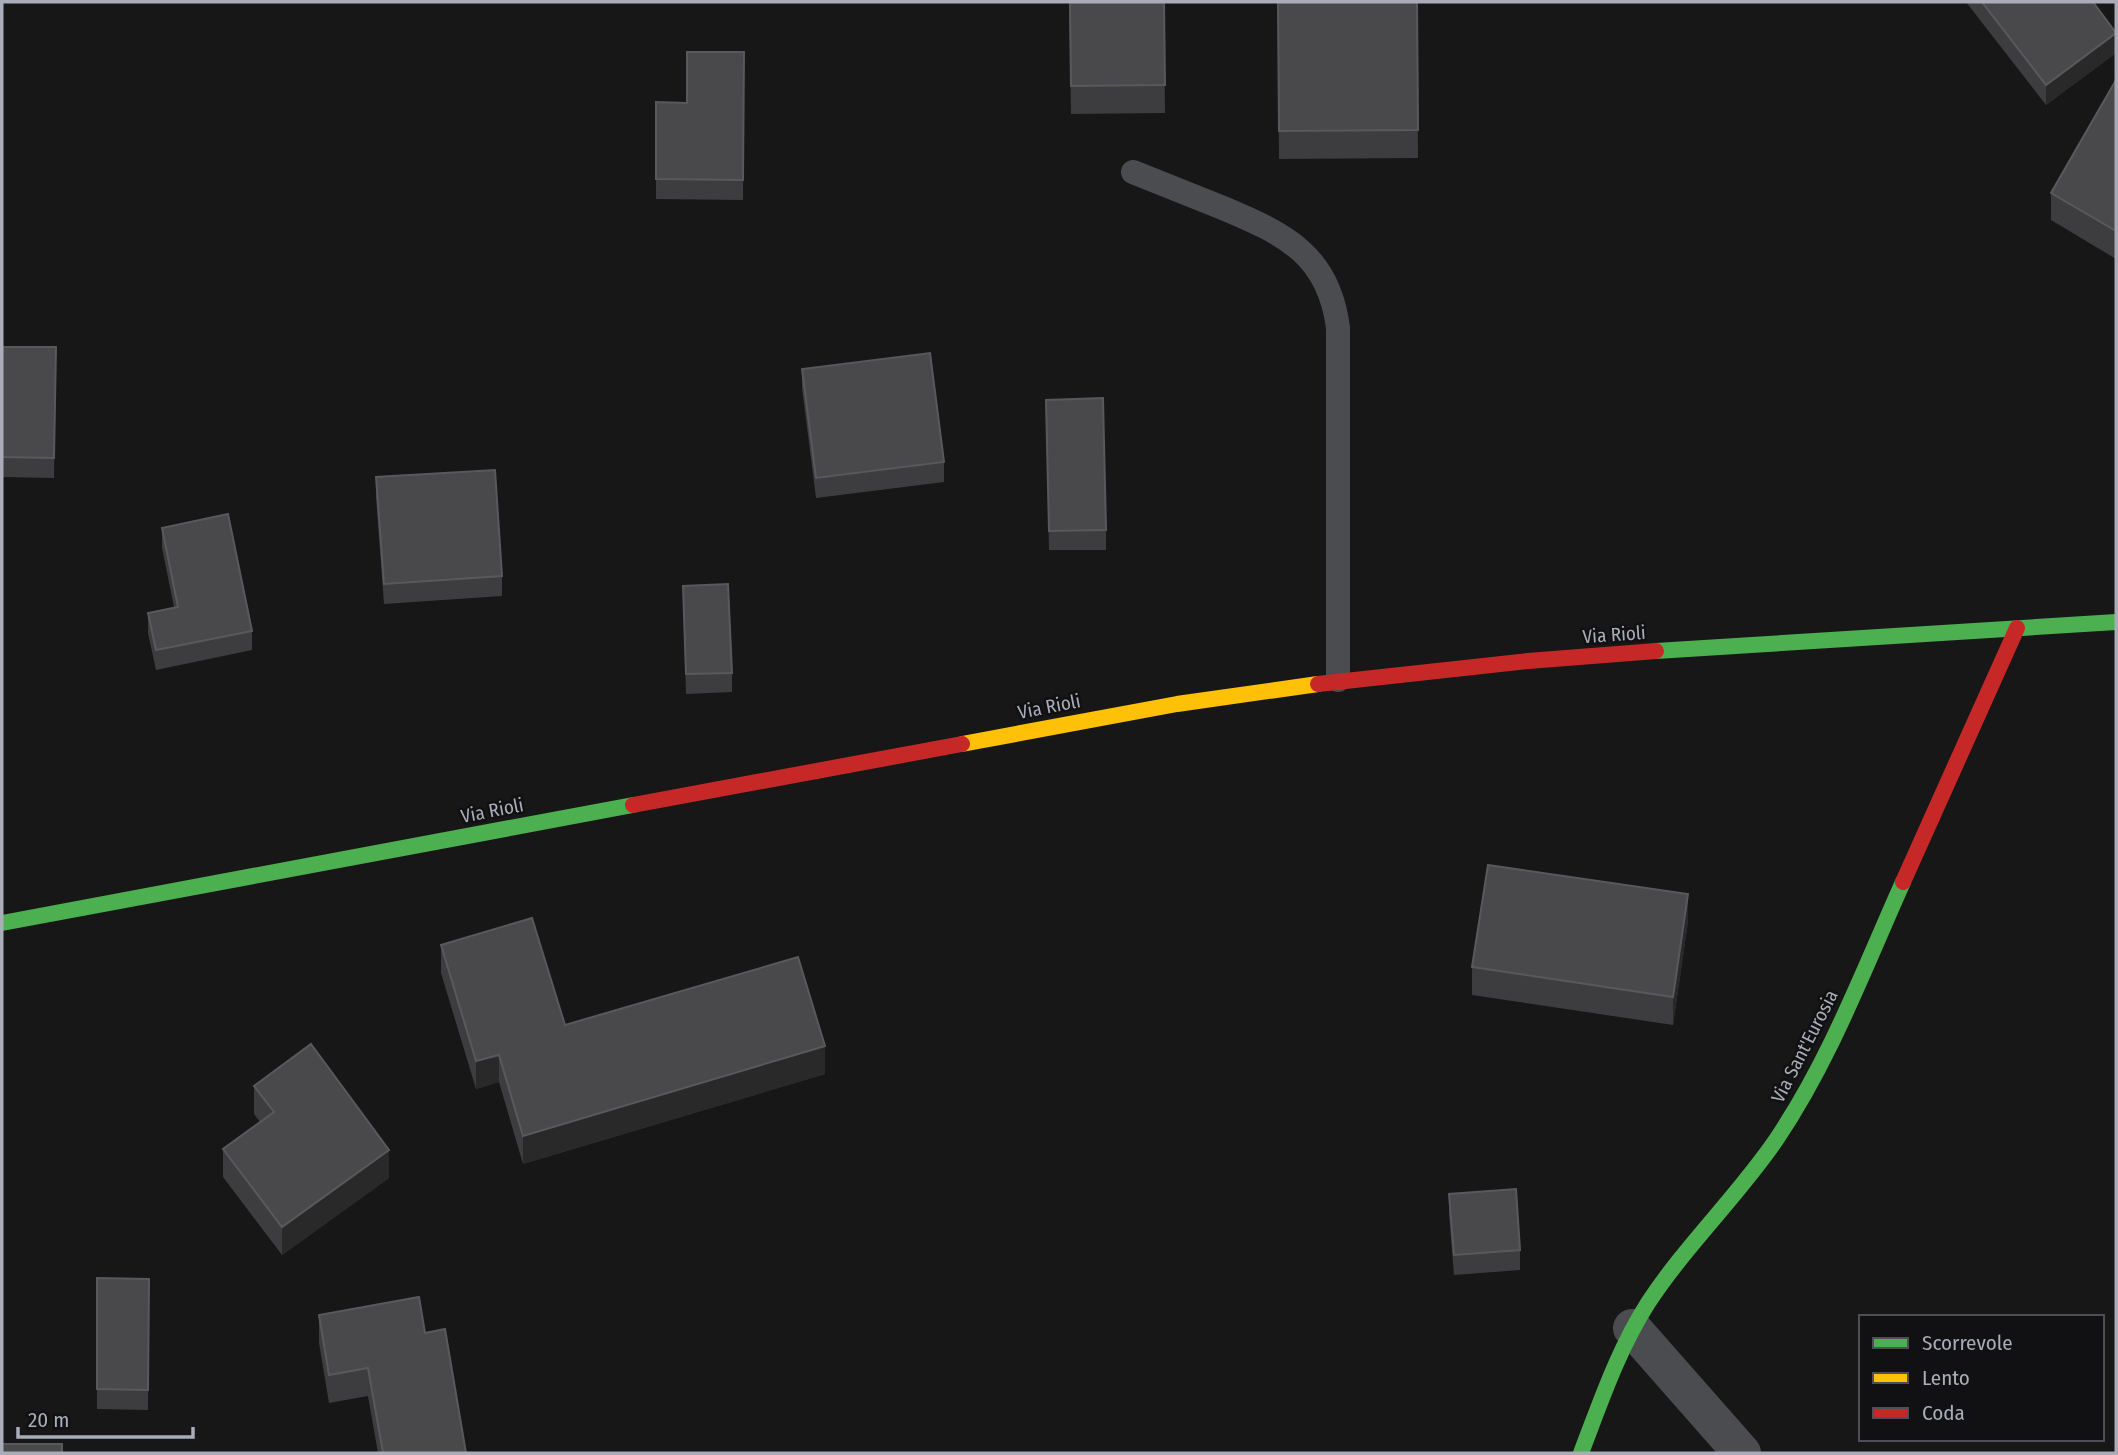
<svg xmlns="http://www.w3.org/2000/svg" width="2118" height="1455" viewBox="0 0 2118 1455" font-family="'Fira Sans Condensed',sans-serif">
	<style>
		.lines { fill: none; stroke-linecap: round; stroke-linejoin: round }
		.lane { stroke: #4b4c50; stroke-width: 24 }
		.street { stroke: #4b4c50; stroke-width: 38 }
		.fast { stroke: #4caf50; stroke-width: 16 }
		.slow { stroke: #ffc107; stroke-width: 16 }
		.jam { stroke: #c62828; stroke-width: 16 }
		.wall { fill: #3d3d3f }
		.shaded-wall { fill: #29292a }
		.building { fill: #49494c; stroke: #58595d; stroke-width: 2 }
		.labels { text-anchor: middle; stroke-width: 5; stroke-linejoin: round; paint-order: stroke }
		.street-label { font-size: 19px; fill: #a8adb8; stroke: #111113 }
	</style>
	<rect width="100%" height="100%" fill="#171717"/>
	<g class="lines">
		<path class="lane" d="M1133,172C1163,184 1193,196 1223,208C1285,234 1329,255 1338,328V680"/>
		<polyline class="street" points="1632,1328 1742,1453"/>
		<g class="fast">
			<polyline points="1656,651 2116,622"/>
			<polyline points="2,923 633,805"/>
			<path d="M1581,1453C1601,1401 1618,1350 1648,1303C1686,1245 1737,1197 1776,1140C1830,1060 1864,969 1903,882"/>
		</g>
		<polyline class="slow" points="962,744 1177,704 1318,684"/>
		<g class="jam">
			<polyline points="1318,684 1528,661 1656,651"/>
			<polyline points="633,805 962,744"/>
			<polyline points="1903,882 2017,628"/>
		</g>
	</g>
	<g class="wall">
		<polygon points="1069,2 1164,2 1165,113 1071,114"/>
		<polygon points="1278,2 1417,2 1418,158 1279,159"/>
		<polygon points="1966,2 2093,2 2116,33 2116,53 2046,105"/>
		<polygon points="744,52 743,200 656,199 656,102 687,103"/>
		<polygon points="2116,80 2116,259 2051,220 2051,193"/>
		<polygon points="2,347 56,347 54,478 2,477"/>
		<polygon points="802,369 944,462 944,482 816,498 802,388"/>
		<polygon points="1046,400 1106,530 1106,550 1049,550"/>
		<polygon points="376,477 502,576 502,596 384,604 376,497"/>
		<polygon points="162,528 252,631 252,650 156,670 148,633 148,613 174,607 162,548"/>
		<polygon points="683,586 732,673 732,692 686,694"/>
		<polygon points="1688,922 1673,1025 1472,995 1472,967"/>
		<polygon points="441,945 565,1025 825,1074 523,1164 499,1082 476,1089 441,973"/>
		<polygon points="254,1086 389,1178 282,1255 223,1177 223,1149 260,1122 254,1114"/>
		<polygon points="1449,1194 1520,1250 1520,1270 1454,1275 1449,1214"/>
		<polygon points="97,1278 149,1279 148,1410 97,1409"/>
		<polygon points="319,1315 425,1333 466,1453 378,1453 368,1396 329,1403 319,1343"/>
	</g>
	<g class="shaded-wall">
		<polygon points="2116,33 2116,53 2046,105 2046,85"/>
		<polygon points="1688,894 1688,922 1673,1025 1673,997"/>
		<polygon points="825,1046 825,1074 523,1164 523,1136"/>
		<polygon points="499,1055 499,1082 476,1089 476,1061"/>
		<polygon points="389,1150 389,1178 282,1255 282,1227"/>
	</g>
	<g class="building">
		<polygon points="1070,2 1164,2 1165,85 1071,86"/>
		<polygon points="1278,2 1417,2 1418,130 1279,131"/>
		<polygon points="1982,2 2093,2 2116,33 2046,85"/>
		<polygon points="687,52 744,52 743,180 656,179 656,102 687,103"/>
		<polygon points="2116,80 2116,231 2051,193"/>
		<polygon points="2,347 56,347 54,458 2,457"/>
		<polygon points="930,353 944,462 816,478 802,369"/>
		<polygon points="1103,398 1106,530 1049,531 1046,400"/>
		<polygon points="495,470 502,576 384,584 376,477"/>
		<polygon points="228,514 252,631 156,650 148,613 178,607 162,528"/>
		<polygon points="728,584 732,673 686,674 683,586"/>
		<polygon points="1488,865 1688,894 1673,997 1472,967"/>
		<polygon points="532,918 565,1025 798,957 825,1046 523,1136 499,1055 476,1061 441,945"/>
		<polygon points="311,1044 389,1150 282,1227 223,1149 274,1112 254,1086"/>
		<polygon points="1516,1189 1520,1250 1454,1255 1449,1194"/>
		<polygon points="97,1278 149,1279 148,1390 97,1389"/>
		<polygon points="419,1297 425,1333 445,1329 466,1453 383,1453 368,1368 329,1375 319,1315"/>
		<rect x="2" y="1444" width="60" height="9"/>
	</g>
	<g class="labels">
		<g class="street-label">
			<text transform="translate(1614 634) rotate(-4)" y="7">Via Rioli</text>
			<text transform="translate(1049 706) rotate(-11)" y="7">Via Rioli</text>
			<text transform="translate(492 810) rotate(-11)" y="7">Via Rioli</text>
			<text transform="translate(1804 1046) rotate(-63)" y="7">Via Sant'Eurosia</text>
		</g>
	</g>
	<rect width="2118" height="1455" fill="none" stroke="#a8adb8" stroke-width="7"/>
	<rect x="1859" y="1315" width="245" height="126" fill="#111113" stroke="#4d4f55" stroke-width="2"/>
	<rect x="1873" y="1338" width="35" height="10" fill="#4caf50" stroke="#4d4f55" stroke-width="2"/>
	<text x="1922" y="1350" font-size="21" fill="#a8adb8">Scorrevole</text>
	<rect x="1873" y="1373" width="35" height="10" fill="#ffc107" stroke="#4d4f55" stroke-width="2"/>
	<text x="1922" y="1385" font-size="21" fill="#a8adb8">Lento</text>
	<rect x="1873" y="1408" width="35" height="10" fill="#c62828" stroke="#4d4f55" stroke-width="2"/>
	<text x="1922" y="1420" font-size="21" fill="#a8adb8">Coda</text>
	<path d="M18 1427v10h175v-10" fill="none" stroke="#a8adb8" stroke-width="3.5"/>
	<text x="28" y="1427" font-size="21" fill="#a8adb8" stroke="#111113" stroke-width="5" paint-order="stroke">20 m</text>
</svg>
